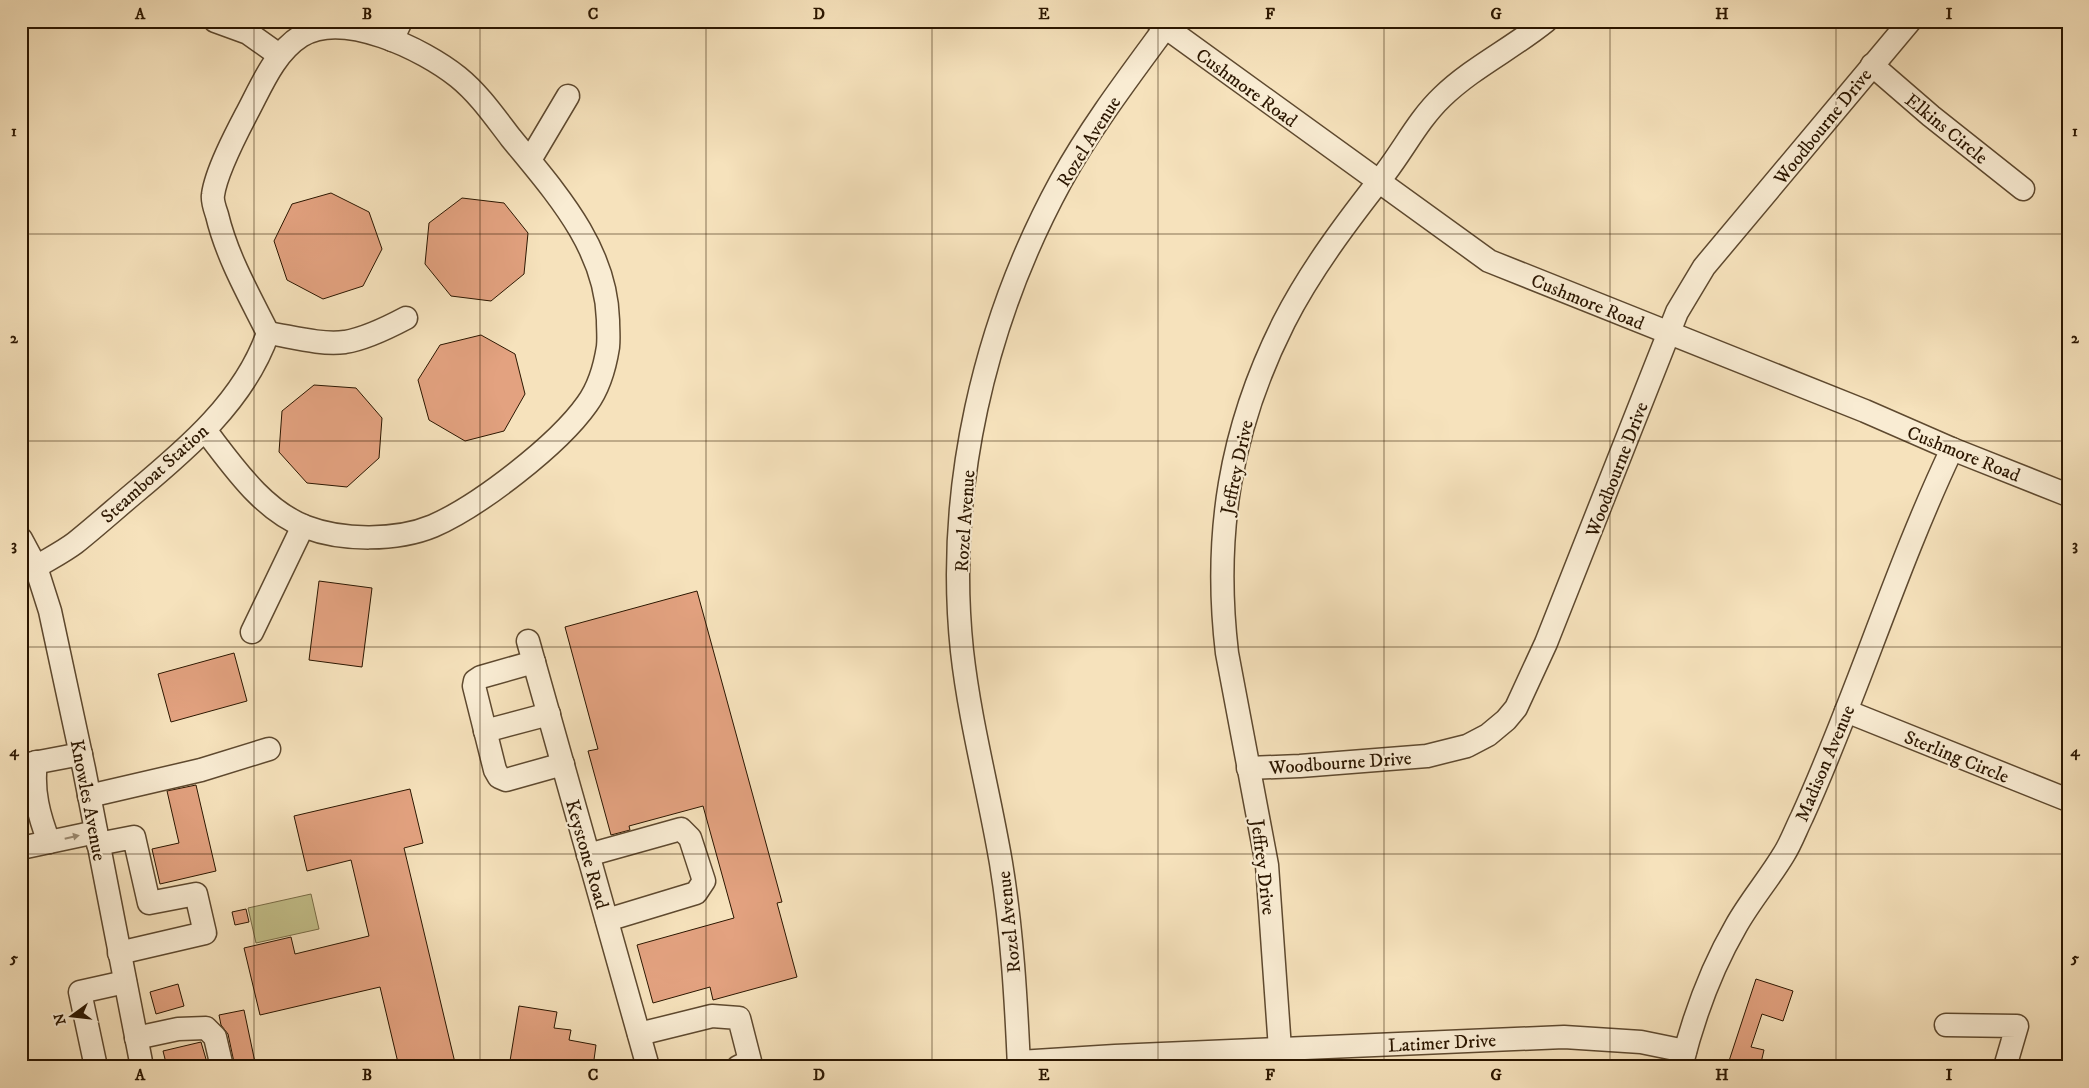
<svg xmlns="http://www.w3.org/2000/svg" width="2089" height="1088" viewBox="0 0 2089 1088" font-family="'IM FELL DW Pica',serif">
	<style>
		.green { fill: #c4c18b; stroke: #786c46 }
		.building { fill: #e3a280; stroke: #2b1600 }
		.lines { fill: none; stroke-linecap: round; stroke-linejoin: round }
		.minor-casing { stroke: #5e492f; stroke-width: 25 }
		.minor { stroke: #f9ecd3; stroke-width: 22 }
		.oneway { fill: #9c8c74 }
		.grid { fill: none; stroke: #2b1600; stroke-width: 1; stroke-opacity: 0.55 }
		.labels { text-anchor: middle; stroke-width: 4.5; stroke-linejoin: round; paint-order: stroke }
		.street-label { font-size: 19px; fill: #2b1600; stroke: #f9ecd3 }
		.neatline { fill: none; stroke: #2b1600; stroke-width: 2 }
		.grid-label { font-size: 16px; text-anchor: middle; font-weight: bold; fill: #2b1600 }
	</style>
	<rect width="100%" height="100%" fill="#f6e2bc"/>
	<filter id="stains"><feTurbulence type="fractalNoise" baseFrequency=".004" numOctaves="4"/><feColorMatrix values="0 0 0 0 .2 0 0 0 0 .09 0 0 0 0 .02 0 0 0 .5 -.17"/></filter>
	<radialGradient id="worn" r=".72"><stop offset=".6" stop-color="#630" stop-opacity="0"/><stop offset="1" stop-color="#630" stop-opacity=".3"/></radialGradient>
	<polygon class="green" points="311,894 319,929 256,943 248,908"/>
	<g class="building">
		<polygon points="331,193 369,212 382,249 363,286 323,299 287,280 274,241 292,204"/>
		<polygon points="462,198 504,203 528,233 524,274 491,301 451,296 425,264 429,223"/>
		<polygon points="481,335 515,354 525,394 504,431 465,441 429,420 418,380 440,345"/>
		<polygon points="314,385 356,388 382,418 379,458 347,487 307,483 279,452 282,411"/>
		<polygon points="319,581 372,588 362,667 309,660"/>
		<polygon points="697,591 782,902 777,903 797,977 713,1000 710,987 653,1003 637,945 734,918 703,806 629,826 630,830 611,835 588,751 598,749 565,627"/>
		<polygon points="234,653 247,701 171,722 158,674"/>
		<polygon points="196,785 216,871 160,884 152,849 179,843 167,791"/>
		<polygon points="410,789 423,843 404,848 456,1067 399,1067 380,987 260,1015 244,948 291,937 295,954 369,936 351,860 307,871 294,816"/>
		<polygon points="246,909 249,922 235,925 232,912"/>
		<polygon points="1756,979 1793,991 1783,1021 1762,1014 1751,1047 1764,1050 1760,1067 1727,1067"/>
		<polygon points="178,984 184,1006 156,1014 150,992"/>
		<polygon points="519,1006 557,1012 554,1028 571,1030 569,1040 596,1045 593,1067 509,1067"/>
		<polygon points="244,1010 256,1067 235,1067 228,1034 221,1025 219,1015"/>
		<polygon points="201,1042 208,1066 167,1067 163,1051"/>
	</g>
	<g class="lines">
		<defs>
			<g id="minor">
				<polyline points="215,21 248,33 279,55"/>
				<polyline points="1157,21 1489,261 1865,411 1952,449 2068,495"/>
				<polyline points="392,40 401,21"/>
				<polyline points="1872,65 1931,116 2023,189"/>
				<polyline points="530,160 568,96"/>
				<path d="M268,333C293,337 320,345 345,342C364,339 389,327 406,318"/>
				<polyline points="21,539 36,567 50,611 84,769 142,1067"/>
				<path d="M36,567C49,559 63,552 75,543C95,527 114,510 133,494C187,449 245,400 268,333C249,295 227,257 217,215C215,209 212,201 213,195C216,172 236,134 247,113C261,87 274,53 301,36C343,10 423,49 458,77C479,94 494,116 511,138C555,192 606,247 608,320C608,329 609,338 608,347C605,366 598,389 587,404C558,445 479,506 433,526C397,541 342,541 306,527C262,510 233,466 205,430"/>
				<polyline points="252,632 303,526"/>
				<polyline points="528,641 648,1067"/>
				<polyline points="534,662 481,677 475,681 474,686 495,770 499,777 506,780 563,764"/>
				<polyline points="1846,711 2068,800"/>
				<polyline points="485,731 549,714"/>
				<path d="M36,762C32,791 39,816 49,842"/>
				<polyline points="23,765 81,754"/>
				<polyline points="1248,768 1300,766 1427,756 1467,746 1488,735 1506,720 1516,708 1546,643 1677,312 1704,267 1910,21"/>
				<polyline points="89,796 201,770 269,749"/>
				<polyline points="98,844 134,837 149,903 196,894 205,933 119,953"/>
				<polyline points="21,848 96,832"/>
				<polyline points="588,855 681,829 690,838 704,881 696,893 607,920"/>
				<polyline points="1946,1025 2017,1026 2005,1067"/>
				<polyline points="639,1034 712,1016 739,1018 750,1061 738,1067"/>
				<polyline points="136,1038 178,1029 206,1028 215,1037 222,1067"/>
				<path d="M1280,1049L1267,865L1227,653C1213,535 1230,429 1284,322C1311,269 1349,219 1386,172C1405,147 1419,119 1442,97C1473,67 1513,48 1546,21"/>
				<polyline points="1019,1062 1115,1056 1564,1037 1641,1042 1685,1051"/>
				<polyline points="96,1067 80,992 125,982"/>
				<path d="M1019,1067C1016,999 1012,930 1001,863C989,792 970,723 962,651C945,490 984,322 1061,181C1092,125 1132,73 1170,21"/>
				<path d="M1681,1067C1693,1019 1711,969 1736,926C1750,901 1769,879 1784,854C1791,843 1796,829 1802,817C1857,696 1895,569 1952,449"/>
			</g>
		</defs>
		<use href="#minor" class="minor-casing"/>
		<use href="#minor" class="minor"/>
	</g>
	<defs><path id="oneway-solid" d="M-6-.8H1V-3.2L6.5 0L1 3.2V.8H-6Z" transform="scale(1.25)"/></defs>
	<use class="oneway" href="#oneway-solid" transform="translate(72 837) rotate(-13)"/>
	<path class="grid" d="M254,21V1067M480,21V1067M706,21V1067M932,21V1067M1158,21V1067M1384,21V1067M1610,21V1067M1836,21V1067M21,234H2068M21,441H2068M21,647H2068M21,854H2068"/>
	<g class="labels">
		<g class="street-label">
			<text transform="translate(1247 87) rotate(36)" y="7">Cushmore Road</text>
			<text transform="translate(1822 126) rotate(-51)" y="7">Woodbourne Drive</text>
			<text transform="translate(1947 128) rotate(39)" y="7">Elkins Circle</text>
			<text transform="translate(1088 141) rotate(-58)" y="7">Rozel Avenue</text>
			<text transform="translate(1588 301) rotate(22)" y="7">Cushmore Road</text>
			<text transform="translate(1964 453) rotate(22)" y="7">Cushmore Road</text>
			<text transform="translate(1236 467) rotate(-78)" y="7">Jeffrey Drive</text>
			<text transform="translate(1616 469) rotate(-69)" y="7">Woodbourne Drive</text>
			<text transform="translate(154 473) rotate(-42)" y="7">Steamboat Station</text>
			<text transform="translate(964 521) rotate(-86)" y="7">Rozel Avenue</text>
			<text transform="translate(1957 756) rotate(22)" y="7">Sterling Circle</text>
			<text transform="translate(1340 762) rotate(-4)" y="7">Woodbourne Drive</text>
			<text transform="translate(1824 763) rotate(-67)" y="7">Madison Avenue</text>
			<text transform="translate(89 800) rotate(79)" y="7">Knowles Avenue</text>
			<text transform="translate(588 854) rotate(74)" y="7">Keystone Road</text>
			<text transform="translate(1264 867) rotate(83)" y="7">Jeffrey Drive</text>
			<text transform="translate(1008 922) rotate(-96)" y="7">Rozel Avenue</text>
			<text transform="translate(1442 1042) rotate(-3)" y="7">Latimer Drive</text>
		</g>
	</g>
	<rect width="2089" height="1088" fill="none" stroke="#f6e2bc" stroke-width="55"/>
	<g transform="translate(72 1016) rotate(255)" stroke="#f9ecd3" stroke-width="4" paint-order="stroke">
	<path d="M0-4L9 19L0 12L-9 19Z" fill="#2b1600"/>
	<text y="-8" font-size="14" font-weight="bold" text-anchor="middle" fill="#2b1600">N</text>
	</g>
	<rect x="28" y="28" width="2034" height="1032" class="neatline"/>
	<g class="grid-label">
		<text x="140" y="19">A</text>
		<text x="367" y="19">B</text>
		<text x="593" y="19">C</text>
		<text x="819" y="19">D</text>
		<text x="1044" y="19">E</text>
		<text x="1270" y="19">F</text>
		<text x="1496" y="19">G</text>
		<text x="1722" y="19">H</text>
		<text x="1949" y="19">I</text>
		<text x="14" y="136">1</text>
		<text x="2075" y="136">1</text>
		<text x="14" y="343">2</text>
		<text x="2075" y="343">2</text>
		<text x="14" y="550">3</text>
		<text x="2075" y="550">3</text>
		<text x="14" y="756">4</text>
		<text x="2075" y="756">4</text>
		<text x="14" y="963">5</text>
		<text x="2075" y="963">5</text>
		<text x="140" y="1080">A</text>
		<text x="367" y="1080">B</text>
		<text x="593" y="1080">C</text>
		<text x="819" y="1080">D</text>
		<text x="1044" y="1080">E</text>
		<text x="1270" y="1080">F</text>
		<text x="1496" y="1080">G</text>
		<text x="1722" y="1080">H</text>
		<text x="1949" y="1080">I</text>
	</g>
	<rect width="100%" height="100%" filter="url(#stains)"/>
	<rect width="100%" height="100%" fill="url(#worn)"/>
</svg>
